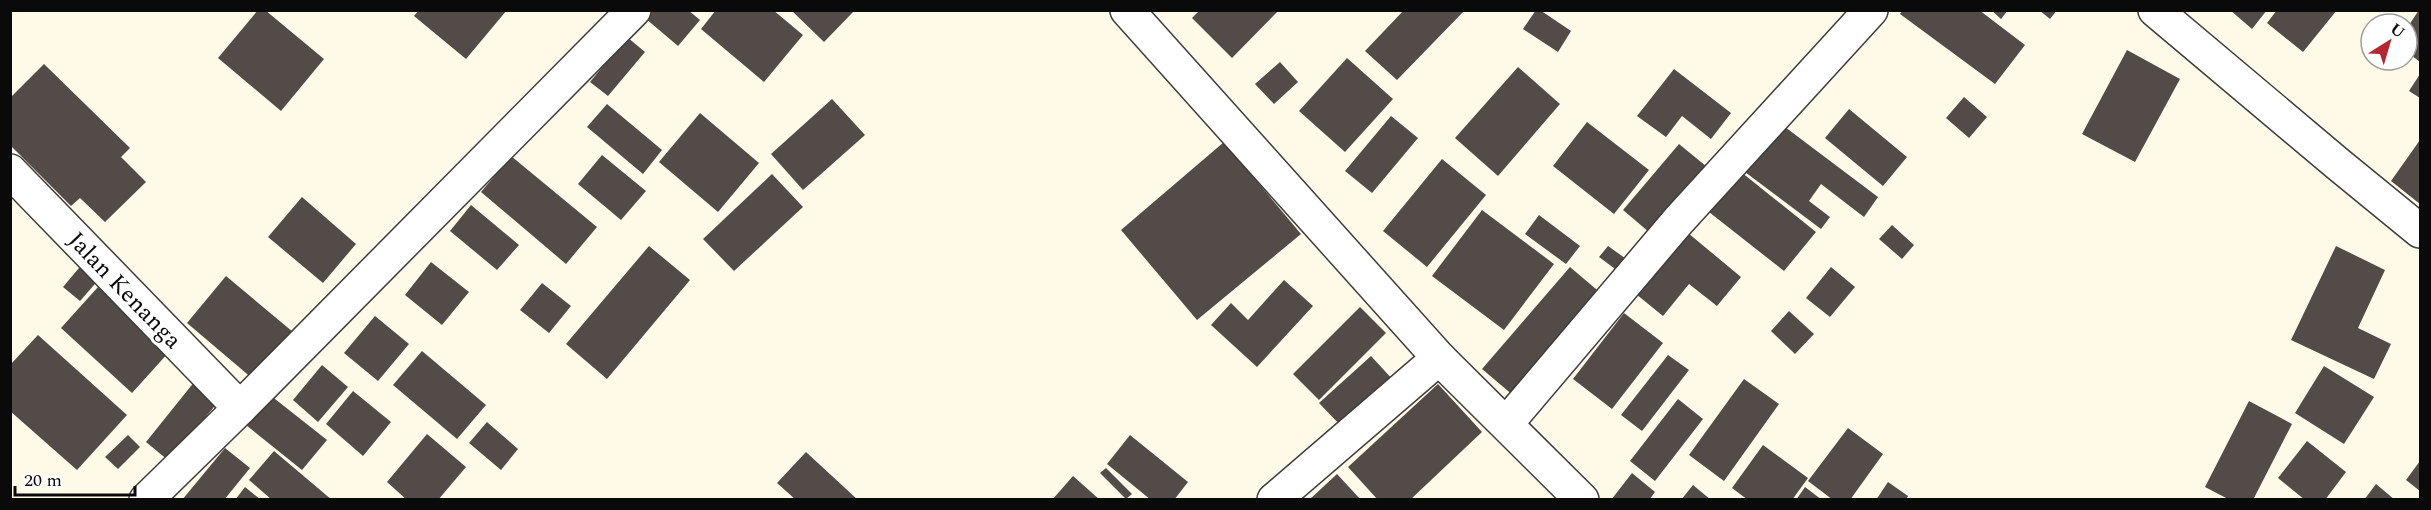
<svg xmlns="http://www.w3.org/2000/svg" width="2431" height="510" viewBox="0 0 2431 510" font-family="Spectral,serif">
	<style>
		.building { fill: #524b47 }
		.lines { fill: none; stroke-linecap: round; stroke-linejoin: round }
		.minor-casing { stroke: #3d3d3d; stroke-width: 36 }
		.minor { stroke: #fff; stroke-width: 33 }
		.labels { text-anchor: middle; stroke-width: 6; stroke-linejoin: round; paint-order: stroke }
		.street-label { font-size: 24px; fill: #0a0a0a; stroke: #fff }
	</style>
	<rect width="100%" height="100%" fill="#fffae8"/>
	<g class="building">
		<polygon points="258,10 265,10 324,59 281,111 218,58"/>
		<polygon points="419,10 507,10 466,59 414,16"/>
		<polygon points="651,10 688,10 700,20 678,46 645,18"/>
		<polygon points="716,10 773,10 803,35 764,82 701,29"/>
		<polygon points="791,10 855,10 824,42"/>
		<polygon points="1200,10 1279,10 1232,58 1192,18"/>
		<polygon points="1404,10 1465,10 1397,80 1365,51"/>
		<polygon points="1536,10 1540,10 1571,31 1558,52 1523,29"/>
		<polygon points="1903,10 1979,10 2025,45 1995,84 1900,14"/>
		<polygon points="1991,10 2008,10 2001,19"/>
		<polygon points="2039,10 2057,10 2050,19"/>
		<polygon points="2230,10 2267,10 2252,29"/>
		<polygon points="2277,10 2337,10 2303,52 2267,23"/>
		<polygon points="2419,10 2420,10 2420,62 2407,52 2407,28"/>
		<polygon points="627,37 645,52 608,96 590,82"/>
		<polygon points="2127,50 2180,79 2135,162 2082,134"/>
		<polygon points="1347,58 1393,99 1345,152 1299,111"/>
		<polygon points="1280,62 1298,82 1274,104 1255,84"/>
		<polygon points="44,64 130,148 121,157 146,182 105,222 80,198 71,206 10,145 10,98"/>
		<polygon points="1518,67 1560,104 1498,176 1455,138"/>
		<polygon points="1674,69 1731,113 1711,139 1682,116 1666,137 1637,116"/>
		<polygon points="2420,74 2420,98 2409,91"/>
		<polygon points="1964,97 1987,117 1969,138 1946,118"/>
		<polygon points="832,99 865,135 803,190 771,154"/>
		<polygon points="607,104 662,150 643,174 587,127"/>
		<polygon points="1849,109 1907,157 1883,186 1825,138"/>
		<polygon points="700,113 759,163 718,212 659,162"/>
		<polygon points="1391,116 1418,138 1372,193 1345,171"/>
		<polygon points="1777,121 1878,197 1864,217 1821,184 1809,201 1830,217 1821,229 1741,169"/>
		<polygon points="1587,122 1649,170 1614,214 1553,166"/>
		<polygon points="2420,140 2420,204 2391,181"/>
		<polygon points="1224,142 1301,234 1197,320 1121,230"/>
		<polygon points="1679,144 1712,171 1656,238 1623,210"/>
		<polygon points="602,155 646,191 621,220 578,184"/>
		<polygon points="511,156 597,227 566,264 481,192"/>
		<polygon points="1442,159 1486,195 1427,267 1383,231"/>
		<polygon points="1741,172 1816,232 1784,271 1709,212"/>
		<polygon points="772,174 803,207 734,271 703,239"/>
		<polygon points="302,197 356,244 323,283 268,237"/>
		<polygon points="471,205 519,245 497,270 450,231"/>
		<polygon points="1482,210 1554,264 1504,330 1432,276"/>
		<polygon points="1539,215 1580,246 1566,264 1525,234"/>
		<polygon points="1892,225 1914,245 1902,259 1879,239"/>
		<polygon points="1682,228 1741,277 1717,306 1689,284 1663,316 1631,290"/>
		<polygon points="649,246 690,280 607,379 566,344"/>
		<polygon points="1608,246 1636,266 1626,277 1599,257"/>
		<polygon points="2336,246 2385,270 2358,328 2391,344 2374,379 2291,340"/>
		<polygon points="84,262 101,277 80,301 63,287"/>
		<polygon points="431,262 469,292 442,325 405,295"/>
		<polygon points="1570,267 1603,295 1514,396 1482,369"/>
		<polygon points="1831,267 1855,287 1830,317 1806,298"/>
		<polygon points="226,276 293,332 253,379 187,323"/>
		<polygon points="1284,280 1313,306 1257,367 1211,325 1231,303 1248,320"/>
		<polygon points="542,283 571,306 549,333 520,310"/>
		<polygon points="98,287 169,352 132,393 61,328"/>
		<polygon points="1360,307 1386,333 1319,400 1293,374"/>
		<polygon points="1789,311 1814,334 1795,354 1771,331"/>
		<polygon points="1624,313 1663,343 1612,409 1573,379"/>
		<polygon points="375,316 409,344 378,381 344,353"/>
		<polygon points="38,335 127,415 77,470 10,411 10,365"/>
		<polygon points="422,351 486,405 457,439 393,385"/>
		<polygon points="1668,355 1689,370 1642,431 1621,415"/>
		<polygon points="1371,356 1395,382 1344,429 1319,403"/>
		<polygon points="322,365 348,387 318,422 293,400"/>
		<polygon points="2324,366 2374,397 2344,444 2295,413"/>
		<polygon points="1744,379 1779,404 1724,481 1689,455"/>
		<polygon points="195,381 219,401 169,461 146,442"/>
		<polygon points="1438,384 1482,432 1410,500 1378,500 1348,467"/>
		<polygon points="353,391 391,422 363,456 326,424"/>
		<polygon points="270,395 327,440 302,470 246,425"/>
		<polygon points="1678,399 1703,419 1655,481 1630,461"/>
		<polygon points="2249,401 2292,424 2253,500 2230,500 2205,487"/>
		<polygon points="487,422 518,449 501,470 469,443"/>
		<polygon points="1848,428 1883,454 1850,500 1833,500 1808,481"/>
		<polygon points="427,434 466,467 438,500 407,500 387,482"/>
		<polygon points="128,435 140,447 118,469 105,457"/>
		<polygon points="1130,435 1188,482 1174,500 1151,500 1107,464"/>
		<polygon points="2307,441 2346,472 2325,500 2305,500 2278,478"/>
		<polygon points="1763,445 1808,478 1792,500 1748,500 1732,488"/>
		<polygon points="225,448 250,468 224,500 182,500"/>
		<polygon points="274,451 332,500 272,500 249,480"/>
		<polygon points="806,452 858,500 796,500 777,483"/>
		<polygon points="2420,461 2420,491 2406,480"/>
		<polygon points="1106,468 1132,494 1126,499 1100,473"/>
		<polygon points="1632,473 1655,492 1649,500 1611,500"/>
		<polygon points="1337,474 1361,500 1309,500"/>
		<polygon points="1073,476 1100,500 1052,500"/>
		<polygon points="1888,482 1908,496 1906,500 1876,500"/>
		<polygon points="2376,484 2395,500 2364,500"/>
		<polygon points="1693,485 1711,500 1681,500"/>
		<polygon points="245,487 261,500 235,500"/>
		<polygon points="1805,487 1822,500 1796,500"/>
	</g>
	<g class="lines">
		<defs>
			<g id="minor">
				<polyline points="1127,10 1439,358 1582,500"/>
				<polyline points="2155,10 2338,164 2420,231"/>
				<polyline points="10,171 240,408"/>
				<polyline points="1506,424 1679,220 1871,10"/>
				<polyline points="146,500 240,408 634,10"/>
				<polyline points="1274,500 1439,358"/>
			</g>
		</defs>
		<use href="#minor" class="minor-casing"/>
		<use href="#minor" class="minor"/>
	</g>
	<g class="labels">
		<g class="street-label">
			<text transform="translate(125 290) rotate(46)" y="8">Jalan Kenanga</text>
		</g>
	</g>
	<rect width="2431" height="510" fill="none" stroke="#0a0a0a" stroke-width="24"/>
	<g transform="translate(2389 42) rotate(37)"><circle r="28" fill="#ffffff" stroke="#9d9d9d" stroke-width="1.5"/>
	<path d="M0-4.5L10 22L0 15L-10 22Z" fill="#b6272f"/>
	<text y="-9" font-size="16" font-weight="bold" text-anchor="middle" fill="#0a0a0a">U</text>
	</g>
	<path d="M15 486v9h120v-9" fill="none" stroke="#0a0a0a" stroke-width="3"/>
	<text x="24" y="486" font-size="18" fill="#0a0a0a" stroke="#ffffff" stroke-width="4.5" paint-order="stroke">20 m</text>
</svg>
